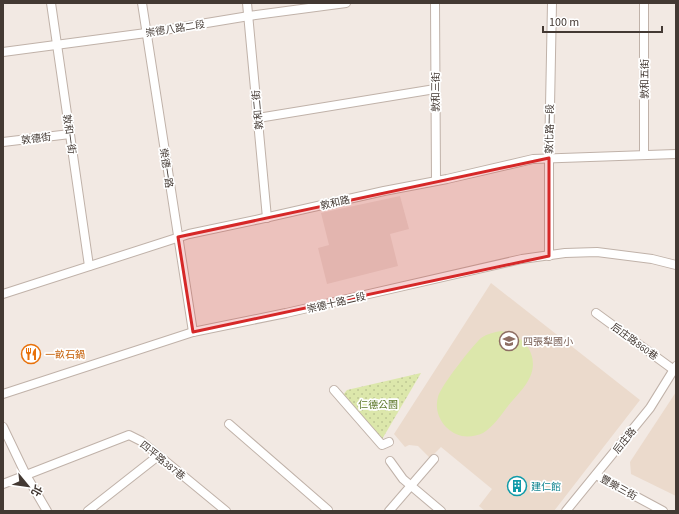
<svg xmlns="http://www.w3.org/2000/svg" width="679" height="514" viewBox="0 0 679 514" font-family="'Source Sans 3','Noto Sans TC',sans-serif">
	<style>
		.residential { fill: #e6d9d1 }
		.education { fill: #ebdacc }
		.grass { fill: #dce7ab }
		.park { fill: url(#park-dots) }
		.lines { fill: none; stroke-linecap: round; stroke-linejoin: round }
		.minor-casing { stroke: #c0b2a9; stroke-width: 10 }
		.minor { stroke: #fff; stroke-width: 8 }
		.marked { fill: #d62828; fill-opacity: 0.2; stroke: #d62828; stroke-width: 3; stroke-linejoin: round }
		.labels { text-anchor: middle; stroke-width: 3.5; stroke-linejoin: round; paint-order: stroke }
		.street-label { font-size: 10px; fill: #433933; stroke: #fff }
		.education-label { font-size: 10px; fill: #785e54; stroke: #fff; text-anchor: start }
		.food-label { font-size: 10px; fill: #c56008; stroke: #fff; text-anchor: start }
		.park-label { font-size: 10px; fill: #5a7527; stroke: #fff }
		.culture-label { font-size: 10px; fill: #0d838f; stroke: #fff; text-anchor: start }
	</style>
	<defs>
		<pattern id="park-dots" width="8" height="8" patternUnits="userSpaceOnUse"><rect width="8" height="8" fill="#dce7ab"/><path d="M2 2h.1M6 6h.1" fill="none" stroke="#bec794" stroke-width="1.8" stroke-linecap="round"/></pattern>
	</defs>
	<rect width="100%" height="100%" fill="#f2e9e3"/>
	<polygon class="residential" points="400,196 409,229 390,234 398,266 327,284 318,248 329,245 321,213"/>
	<g class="education">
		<polygon points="491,283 640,400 554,511 485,511 479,506 492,489 441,447 430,458 418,446 409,445 405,447 394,434"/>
		<polygon points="676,392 676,496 631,474 630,462"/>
	</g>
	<path class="grass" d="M501,331C523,334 540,355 530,377C525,388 515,397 508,406C501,415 493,427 483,433C477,436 469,437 462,436C445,432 433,414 438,397C440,387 473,345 481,338C487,334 494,332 501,331Z"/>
	<polygon class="park" points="421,373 381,441 343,395 347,390"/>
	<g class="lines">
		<defs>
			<g id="minor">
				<polyline points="51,3 89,266"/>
				<polyline points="142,3 193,332"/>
				<polyline points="247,3 267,218"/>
				<polyline points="435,3 436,181"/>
				<polyline points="644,3 644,155"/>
				<polyline points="3,52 146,33 249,16 346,3"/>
				<polyline points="258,118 435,89"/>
				<polyline points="3,142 70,134"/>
				<polyline points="549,256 549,158 552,3"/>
				<polyline points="3,294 189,234 260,219 384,191 447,179 533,159 676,154"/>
				<polyline points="596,313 674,370"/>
				<polyline points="334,390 382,445 389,442"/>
				<polyline points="3,394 193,332 286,313 522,259 565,253 597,252 652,259 676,265"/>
				<polyline points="229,424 328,510"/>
				<polyline points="3,427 26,475 47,511"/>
				<polyline points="390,461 403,479 441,511"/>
				<polyline points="596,475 663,511"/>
				<polyline points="3,484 129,435 141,441 226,511"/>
				<polyline points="88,511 158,456"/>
				<polyline points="389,511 434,459"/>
				<polyline points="566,511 650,408 676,366"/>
			</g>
		</defs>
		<use href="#minor" class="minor-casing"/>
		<use href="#minor" class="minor"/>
	</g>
	<path class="marked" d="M549,158V256L193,332L178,237Z"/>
	<defs>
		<symbol id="school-ring" viewBox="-11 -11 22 22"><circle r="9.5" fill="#fff" stroke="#8d6e63" stroke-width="1.5"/><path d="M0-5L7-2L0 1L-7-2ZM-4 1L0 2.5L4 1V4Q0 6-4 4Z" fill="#8d6e63"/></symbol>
		<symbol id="restaurant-ring" viewBox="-11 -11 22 22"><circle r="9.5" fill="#fff" stroke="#e8710a" stroke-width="1.5"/><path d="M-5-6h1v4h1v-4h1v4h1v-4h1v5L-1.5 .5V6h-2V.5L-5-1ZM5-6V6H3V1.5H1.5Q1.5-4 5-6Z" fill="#e8710a"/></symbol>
		<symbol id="building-ring" viewBox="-11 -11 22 22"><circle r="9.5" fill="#fff" stroke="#0f9aa8" stroke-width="1.5"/><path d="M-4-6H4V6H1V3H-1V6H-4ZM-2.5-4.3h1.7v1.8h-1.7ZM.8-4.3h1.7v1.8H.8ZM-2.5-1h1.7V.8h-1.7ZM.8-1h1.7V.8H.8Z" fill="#0f9aa8"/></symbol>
	</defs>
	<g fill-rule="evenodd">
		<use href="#school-ring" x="498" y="330" width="22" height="22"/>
		<use href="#restaurant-ring" x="20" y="343" width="22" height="22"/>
		<use href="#building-ring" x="506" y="475" width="22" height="22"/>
	</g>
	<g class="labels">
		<g class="street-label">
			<text transform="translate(175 28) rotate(-9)" y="4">崇德八路二段</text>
			<text transform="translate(644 79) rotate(-90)" y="4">敦和五街</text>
			<text transform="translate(435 92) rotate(-90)" y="4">敦和三街</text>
			<text transform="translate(257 110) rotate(-95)" y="4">敦和二街</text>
			<text transform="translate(549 129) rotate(-89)" y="4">敦化路一段</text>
			<text transform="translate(70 134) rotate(82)" y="4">敦和一街</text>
			<text transform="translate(36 138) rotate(-7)" y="4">敦德街</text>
			<text transform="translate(167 168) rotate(81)" y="4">榮德一路</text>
			<text transform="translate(335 202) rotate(-13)" y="4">敦和路</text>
			<text transform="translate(336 302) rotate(-13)" y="4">崇德十路二段</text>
			<text transform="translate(635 341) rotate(36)" y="4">后庄路860巷</text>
			<text transform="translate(624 440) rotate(-51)" y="4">后庄路</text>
			<text transform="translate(163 460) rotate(39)" y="4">四平路387巷</text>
			<text transform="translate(619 487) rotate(29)" y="4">豐樂三街</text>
		</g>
		<g class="education-label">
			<text x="523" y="345">四張犁國小</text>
		</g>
		<g class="food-label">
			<text x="45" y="358">一畝石鍋</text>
		</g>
		<g class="park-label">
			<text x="378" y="408">仁德公園</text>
		</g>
		<g class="culture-label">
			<text x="531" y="490">建仁館</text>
		</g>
	</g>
	<rect width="679" height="514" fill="none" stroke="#433933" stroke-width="8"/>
	<g transform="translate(28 486) rotate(119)" stroke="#ffffff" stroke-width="3" paint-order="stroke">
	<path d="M0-3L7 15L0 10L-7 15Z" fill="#433933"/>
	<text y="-6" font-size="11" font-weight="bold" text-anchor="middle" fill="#433933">北</text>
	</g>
	<path d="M543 26v6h119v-6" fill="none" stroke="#433933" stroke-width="2"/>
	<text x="549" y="26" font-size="12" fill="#433933" stroke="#ffffff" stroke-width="3" paint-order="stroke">100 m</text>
</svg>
